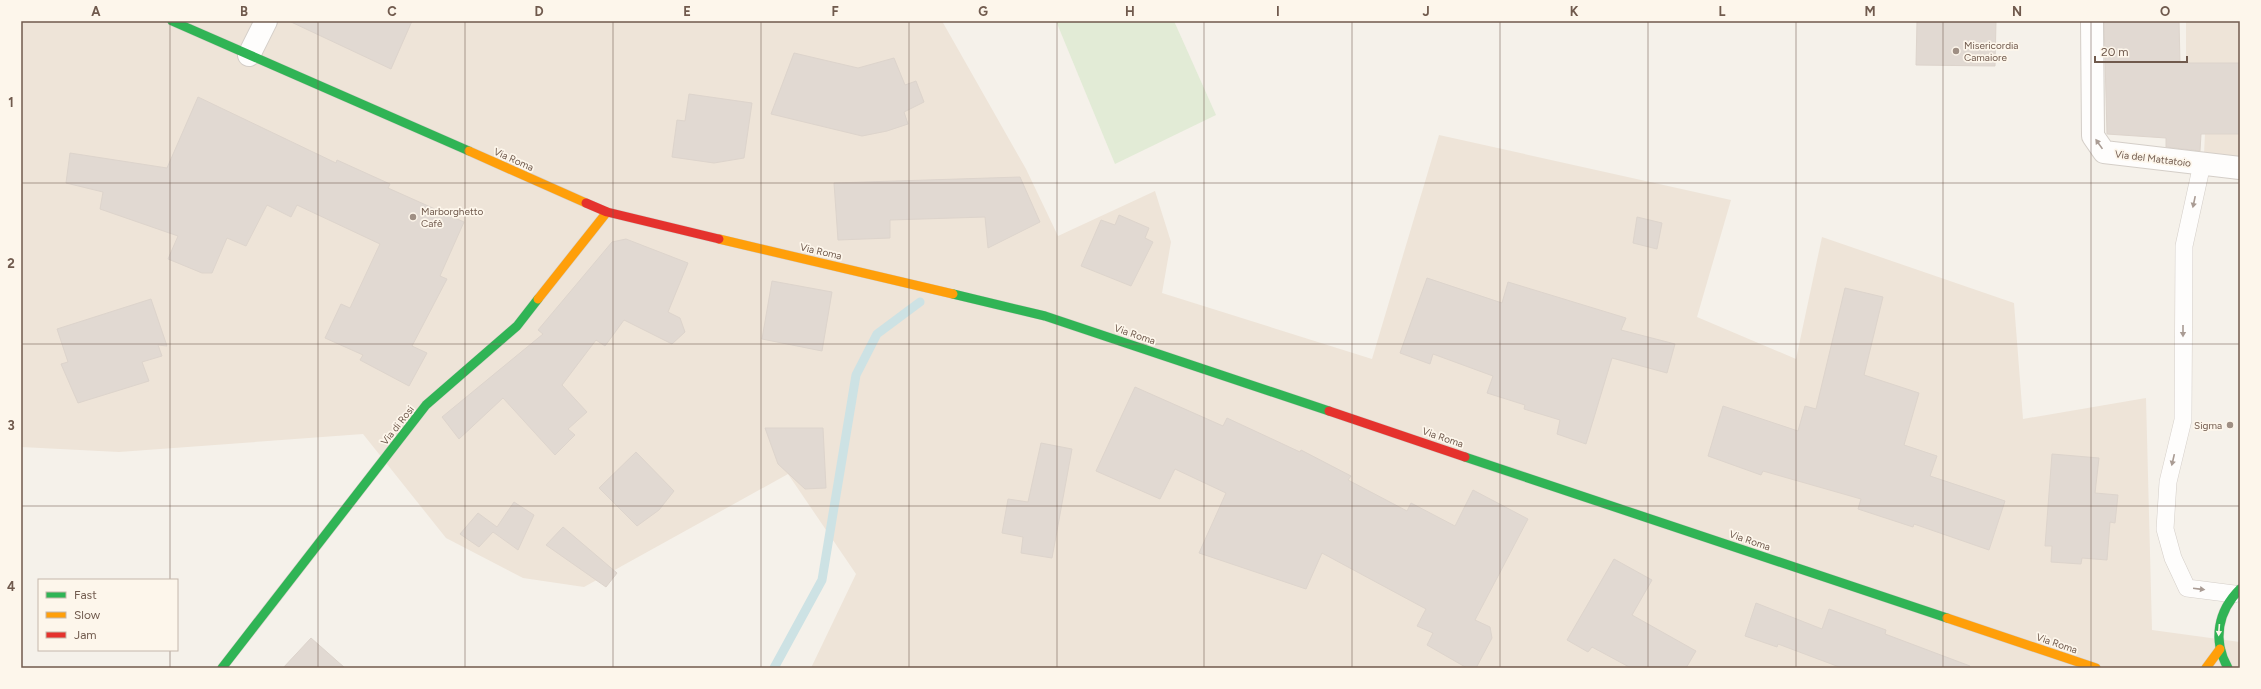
<svg xmlns="http://www.w3.org/2000/svg" width="2261" height="689" viewBox="0 0 2261 689" font-family="Figtree,sans-serif">
	<style>
		.residential { fill: #eee4d8 }
		.green { fill: #e2ebd6 }
		.lines { fill: none; stroke-linecap: round; stroke-linejoin: round }
		.stream { stroke: #cde2e4; stroke-width: 9 }
		.building { fill: #e1d9d2; stroke: #ddd4cc }
		.lane-casing { stroke: #d4cec8; stroke-width: 18 }
		.street-casing { stroke: #d4cec8; stroke-width: 24 }
		.fast-casing { stroke: #d4cdc6; stroke-width: 10 }
		.slow-casing { stroke: #d4cdc6; stroke-width: 10 }
		.jam-casing { stroke: #d4cdc6; stroke-width: 10 }
		.lane { stroke: #fefdfc; stroke-width: 17 }
		.street { stroke: #fefdfc; stroke-width: 22 }
		.fast { stroke: #30b455; stroke-width: 9 }
		.slow { stroke: #ff9f0a; stroke-width: 9 }
		.jam { stroke: #e5322d; stroke-width: 9 }
		.oneway { fill: #a99b93 }
		.oneway2 { fill: #fdf6eb }
		.grid { fill: none; stroke: #705a4d; stroke-width: 1; stroke-opacity: 0.55 }
		.poi-dot { fill: #9f8f84; stroke: #fdf6eb; stroke-width: 1.5 }
		.labels { text-anchor: middle; stroke-width: 3.5; stroke-linejoin: round; paint-order: stroke }
		.poi-label { font-size: 10px; fill: #705a4d; stroke: #fdf6eb; text-anchor: start }
		.street-label { font-size: 10px; fill: #705a4d; stroke: #fdf6eb }
		.neatline { fill: none; stroke: #705a4d; stroke-width: 1.5 }
		.grid-label { font-size: 13px; text-anchor: middle; font-weight: bold; fill: #705a4d }
	</style>
	<rect width="100%" height="100%" fill="#f5f1ea"/>
	<g class="residential">
		<polygon points="21,21 942,21 1026,169 1058,236 1155,191 1171,242 1162,293 1372,359 1439,135 1731,200 1697,317 1796,359 1822,237 2014,303 2023,419 2146,398 2152,630 2240,642 2240,668 811,668 856,574 788,474 584,587 523,578 446,538 363,434 119,452 21,447"/>
		<polygon points="2186,21 2240,21 2240,180 2203,175 2208,71 2186,70"/>
	</g>
	<polygon class="green" points="1056,21 1174,21 1216,115 1115,164"/>
	<g class="lines">
		<polyline class="stream" points="774,668 822,580 856,375 877,334 920,302"/>
	</g>
	<g class="building">
		<polygon points="289,21 412,21 391,69"/>
		<polygon points="1917,21 1996,21 1995,66 1916,65"/>
		<polygon points="2104,21 2179,21 2180,63 2240,63 2240,134 2201,134 2200,151 2166,147 2166,138 2107,134"/>
		<polygon points="794,53 858,68 894,58 905,85 916,81 924,102 904,112 908,124 887,131 862,136 771,114"/>
		<polygon points="689,94 752,103 744,158 714,163 672,157 677,120 685,121"/>
		<polygon points="198,97 336,163 337,160 390,184 388,188 464,222 440,276 447,279 412,346 427,353 409,386 360,360 363,355 325,338 341,304 350,308 380,244 297,205 291,217 267,205 246,246 227,238 212,273 202,273 168,259 178,236 100,209 103,192 66,183 70,153 167,168"/>
		<polygon points="1020,177 1040,222 988,248 985,217 890,220 890,238 838,240 834,183"/>
		<polygon points="1119,215 1149,228 1145,238 1153,242 1131,286 1081,266 1101,220 1115,225"/>
		<polygon points="1637,217 1662,223 1657,249 1633,243"/>
		<polygon points="626,239 688,263 668,312 680,318 685,332 672,344 624,320 605,346 596,340 562,385 587,412 568,429 575,435 555,455 503,398 459,439 442,417 543,334 538,330 612,242"/>
		<polygon points="1427,278 1502,303 1508,282 1626,318 1621,330 1675,344 1667,373 1612,358 1586,444 1557,434 1560,420 1524,409 1525,405 1487,393 1493,376 1433,354 1430,364 1400,353"/>
		<polygon points="772,281 832,292 822,351 762,339"/>
		<polygon points="1845,288 1883,297 1864,375 1919,393 1904,445 1937,456 1930,476 2005,501 1989,550 1914,524 1913,527 1858,509 1861,499 1763,471 1761,475 1708,456 1723,406 1798,431 1805,406 1816,409"/>
		<polygon points="151,299 167,346 158,345 162,356 142,362 149,381 78,403 61,364 68,362 57,329"/>
		<polygon points="1135,387 1223,426 1227,418 1300,452 1301,450 1351,476 1348,480 1407,511 1411,503 1455,526 1473,490 1528,519 1475,620 1490,627 1492,638 1476,668 1467,668 1427,645 1433,633 1417,626 1426,609 1322,553 1306,589 1199,553 1226,493 1175,469 1160,499 1096,471"/>
		<polygon points="765,428 823,428 826,488 805,489 778,464"/>
		<polygon points="1041,443 1072,449 1052,558 1021,553 1023,537 1002,533 1008,499 1028,502"/>
		<polygon points="636,452 674,491 659,510 637,526 599,488"/>
		<polygon points="2052,454 2099,458 2095,493 2118,495 2115,523 2110,522 2107,560 2082,558 2081,564 2051,562 2052,546 2045,546"/>
		<polygon points="514,502 534,515 518,550 493,532 479,547 460,534 478,513 497,527"/>
		<polygon points="563,527 617,573 606,587 546,545"/>
		<polygon points="1614,559 1652,580 1632,615 1696,651 1686,668 1631,668 1592,647 1588,652 1567,640"/>
		<polygon points="1756,603 1822,629 1829,609 1886,630 1885,634 1970,666 1969,668 1842,668 1778,644 1777,647 1745,636"/>
		<polygon points="311,638 345,668 283,668"/>
	</g>
	<g class="lines">
		<defs>
			<polyline id="lane" points="2202,164 2184,246 2183,420 2168,482 2165,529 2173,558 2187,588 2234,594"/>
			<g id="street">
				<polyline points="2092,21 2093,136 2104,152 2240,168"/>
				<polyline points="249,55 266,21"/>
			</g>
			<g id="fast">
				<polyline points="172,21 469,151"/>
				<polyline points="953,294 1045,316 1329,411"/>
				<polyline points="1465,457 1947,618"/>
				<polyline points="222,668 426,405 517,326 538,299"/>
				<path d="M2228,668C2212,640 2218,611 2240,589"/>
			</g>
			<g id="slow">
				<polyline points="469,151 586,203"/>
				<polyline points="719,239 953,294"/>
				<polyline points="538,299 607,212"/>
				<polyline points="1947,618 2096,668"/>
				<polyline points="2206,668 2220,649"/>
			</g>
			<g id="jam">
				<polyline points="586,203 607,212 719,239"/>
				<polyline points="1329,411 1465,457"/>
			</g>
		</defs>
		<use href="#lane" class="lane-casing"/>
		<use href="#street" class="street-casing"/>
		<use href="#fast" class="fast-casing"/>
		<use href="#slow" class="slow-casing"/>
		<use href="#jam" class="jam-casing"/>
		<use href="#lane" class="lane"/>
		<use href="#street" class="street"/>
		<use href="#fast" class="fast"/>
		<use href="#slow" class="slow"/>
		<use href="#jam" class="jam"/>
	</g>
	<defs><path id="oneway-solid" d="M-6-.8H1V-3.2L6.5 0L1 3.2V.8H-6Z"/></defs>
	<g class="oneway">
		<use href="#oneway-solid" transform="translate(2099 144) rotate(-125)"/>
		<use href="#oneway-solid" transform="translate(2194 202) rotate(102)"/>
		<use href="#oneway-solid" transform="translate(2183 331) rotate(90)"/>
		<use href="#oneway-solid" transform="translate(2173 460) rotate(103)"/>
		<use href="#oneway-solid" transform="translate(2199 589) rotate(7)"/>
	</g>
	<use class="oneway2" href="#oneway-solid" transform="translate(2219 630) rotate(94)"/>
	<path class="grid" d="M170,21V580M318,21V668M465,21V668M613,21V668M761,21V668M909,21V668M1057,21V668M1204,21V668M1352,21V668M1500,21V668M1648,21V668M1796,21V668M1943,21V668M2091,21V668M21,183H2240M21,344H2240M21,506H2240M170,650V668"/>
	<g class="poi-dot">
		<circle cx="1956" cy="51" r="4"/>
		<circle cx="413" cy="217" r="4"/>
		<circle cx="2230" cy="425" r="4"/>
	</g>
	<g class="labels">
		<g class="poi-label">
			<text x="1964" y="49">Misericordia<tspan x="1964" dy="12">Camaiore</tspan></text>
			<text x="421" y="215">Marborghetto<tspan x="421" dy="12">Cafè</tspan></text>
			<text x="2222" y="429" text-anchor="end">Sigma</text>
		</g>
		<g class="street-label">
			<text transform="translate(2153 158) rotate(7)" y="4">Via del Mattatoio</text>
			<text transform="translate(514 159) rotate(24)" y="4">Via Roma</text>
			<text transform="translate(821 251) rotate(13)" y="4">Via Roma</text>
			<text transform="translate(1135 334) rotate(19)" y="4">Via Roma</text>
			<text transform="translate(397 425) rotate(-52)" y="4">Via di Rosi</text>
			<text transform="translate(1443 437) rotate(19)" y="4">Via Roma</text>
			<text transform="translate(1750 540) rotate(19)" y="4">Via Roma</text>
			<text transform="translate(2057 643) rotate(19)" y="4">Via Roma</text>
		</g>
	</g>
	<rect width="2261" height="689" fill="none" stroke="#fdf6eb" stroke-width="44"/>
	<rect x="38" y="579" width="140" height="72" fill="#fdf6eb" stroke="#c5b8ac"/>
	<rect x="46" y="592" width="20" height="6" fill="#30b455" stroke="#c5b8ac"/>
	<text x="74" y="599" font-size="12" fill="#705a4d">Fast</text>
	<rect x="46" y="612" width="20" height="6" fill="#ff9f0a" stroke="#c5b8ac"/>
	<text x="74" y="619" font-size="12" fill="#705a4d">Slow</text>
	<rect x="46" y="632" width="20" height="6" fill="#e5322d" stroke="#c5b8ac"/>
	<text x="74" y="639" font-size="12" fill="#705a4d">Jam</text>
	<path d="M2095 56v6h92v-6" fill="none" stroke="#705a4d" stroke-width="2"/>
	<text x="2101" y="56" font-size="12" fill="#705a4d" stroke="#fdf6eb" stroke-width="3" paint-order="stroke">20 m</text>
	<rect x="22" y="22" width="2217" height="645" class="neatline"/>
	<g class="grid-label">
		<text x="96" y="16">A</text>
		<text x="244" y="16">B</text>
		<text x="392" y="16">C</text>
		<text x="539" y="16">D</text>
		<text x="687" y="16">E</text>
		<text x="835" y="16">F</text>
		<text x="983" y="16">G</text>
		<text x="1130" y="16">H</text>
		<text x="1278" y="16">I</text>
		<text x="1426" y="16">J</text>
		<text x="1574" y="16">K</text>
		<text x="1722" y="16">L</text>
		<text x="1870" y="16">M</text>
		<text x="2017" y="16">N</text>
		<text x="2165" y="16">O</text>
		<text x="11" y="107">1</text>
		<text x="11" y="268">2</text>
		<text x="11" y="430">3</text>
		<text x="11" y="591">4</text>
	</g>
</svg>
